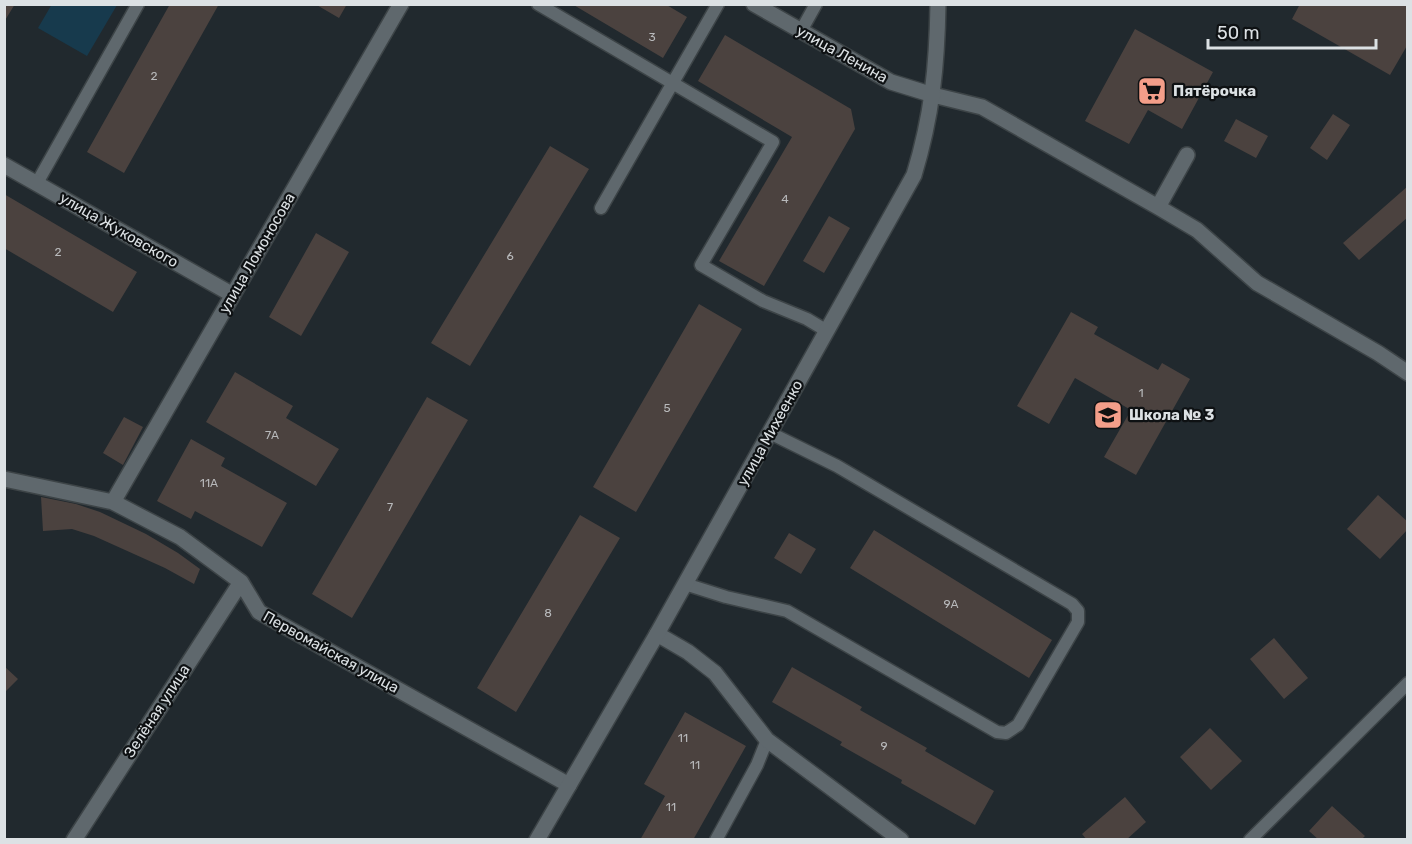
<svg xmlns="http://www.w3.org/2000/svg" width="1412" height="844" viewBox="0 0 1412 844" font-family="Rubik,sans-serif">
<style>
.green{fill:#173a4d}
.building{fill:#4b423f}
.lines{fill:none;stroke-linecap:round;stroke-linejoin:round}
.service-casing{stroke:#3d4447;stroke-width:15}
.minor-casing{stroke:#3d4447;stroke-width:18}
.tertiary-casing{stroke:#3d4447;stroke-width:18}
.service{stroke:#5f686d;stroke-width:12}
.minor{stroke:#5f686d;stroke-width:15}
.tertiary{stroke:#5f686d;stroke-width:15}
.labels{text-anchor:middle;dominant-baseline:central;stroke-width:4.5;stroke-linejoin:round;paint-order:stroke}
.number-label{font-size:12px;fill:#b8b9bb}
.street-label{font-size:15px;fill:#dce1e4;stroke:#0e1113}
.poi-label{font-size:15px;font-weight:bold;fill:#dce1e4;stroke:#0e1113;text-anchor:start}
</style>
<rect width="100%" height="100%" fill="#21292e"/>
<!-- green -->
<path class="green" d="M52 4H117V5L87 56 38 28Z"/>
<!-- building -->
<path class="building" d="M4 4H15L4 22Z
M170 4H219L124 173 87 152Z
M315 4H347L339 18Z
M572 4H665L687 17 663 58Z
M1300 4H1408V44L1390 75 1292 19Z
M1135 29 1213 72 1182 129 1148 110 1129 144 1085 121Z
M725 35 851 109 855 129 764 286 719 261 792 137 698 81Z
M1333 114 1350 125 1327 160 1310 148Z
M1236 119 1268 136 1256 158 1224 141Z
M550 146 589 169 470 366 431 343Z
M1408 186V217L1359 260 1343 243Z
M4 194 137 272 113 312 4 248Z
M829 216 850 228 824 273 803 261Z
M316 233 349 252 301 336 269 317Z
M699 304 742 329 636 512 593 487Z
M1071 312 1098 327 1094 334 1158 370 1162 363 1190 379 1136 475 1104 457 1131 410 1075 378 1049 424 1017 406Z
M235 372 293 406 286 418 339 449 316 486 206 422Z
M427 397 468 420 352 618 312 594Z
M124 417 143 427 123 465 103 453Z
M191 439 225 458 221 466 287 503 262 547 195 511 191 519 157 501Z
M1378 495 1408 522V529L1380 559 1347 529Z
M41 497 76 504 100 512 146 534 178 553 200 569 194 584 165 568 94 536 72 529 43 531Z
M580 515 620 538 516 712 477 688Z
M874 530 1052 640 1029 678 850 568Z
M789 533 816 549 801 574 774 558Z
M1274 638 1308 678 1284 699 1250 659Z
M4 666 18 679 4 693Z
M792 667 862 707 860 710 927 748 925 751 994 791 975 825 901 783 902 780 840 745 842 742 772 702Z
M685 712 746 746 693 840H640L665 796 644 784Z
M1210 728 1242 761 1211 790 1180 757Z
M1125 797 1146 822 1126 840H1087L1082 834Z
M1332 806 1365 836 1361 840H1319L1309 831Z"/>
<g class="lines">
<!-- service casing -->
<g class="service-casing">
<path id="service" d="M538 4 773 142 701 265 763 301 807 319 827 331
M801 31 816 4
M37 183 138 4
M601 208 718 4
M685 584 726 597 787 611 997 732 1006 733 1018 725 1078 622V611L1072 604 837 466 770 433
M716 840 757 765 767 740
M1250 840 1408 683"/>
</g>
<!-- minor casing -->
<g class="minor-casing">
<path id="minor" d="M933 95 982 107 1158 207 1197 230 1257 283 1378 353 1408 373
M4 165 233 295
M1158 207 1187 155
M4 479 113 502 180 537 241 582 259 612 569 785
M113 502 401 4
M657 634 688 652 715 673 767 740 901 840
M74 840 241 582"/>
</g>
<!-- tertiary casing -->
<g class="tertiary-casing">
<path id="tertiary" d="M754 4 891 82 933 95
M537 840 657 634 914 175C932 116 937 66 938 4"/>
</g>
<!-- service -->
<use href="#service" class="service"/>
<!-- minor -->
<use href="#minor" class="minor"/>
<!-- tertiary -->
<use href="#tertiary" class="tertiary"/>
</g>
<!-- icons -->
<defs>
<g id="supermarket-square" transform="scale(1.5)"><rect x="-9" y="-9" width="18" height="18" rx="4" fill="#f49e89" stroke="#0e1113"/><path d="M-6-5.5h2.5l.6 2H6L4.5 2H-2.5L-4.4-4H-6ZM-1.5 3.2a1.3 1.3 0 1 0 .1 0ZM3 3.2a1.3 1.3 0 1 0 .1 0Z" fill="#111"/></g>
<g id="school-square" transform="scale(1.5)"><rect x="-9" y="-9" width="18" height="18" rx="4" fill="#f49e89" stroke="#0e1113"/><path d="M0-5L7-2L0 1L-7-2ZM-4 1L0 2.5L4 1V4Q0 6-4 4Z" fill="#111"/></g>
</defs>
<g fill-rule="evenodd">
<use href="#supermarket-square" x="1152" y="91"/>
<use href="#school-square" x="1108" y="415"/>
</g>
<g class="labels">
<!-- number labels -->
<g class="number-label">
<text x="652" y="37">3</text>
<text x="154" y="76">2</text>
<text x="785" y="199">4</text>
<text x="58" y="252">2</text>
<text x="510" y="256">6</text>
<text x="1141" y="393">1</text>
<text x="667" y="408">5</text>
<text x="272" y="435">7А</text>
<text x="209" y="483">11А</text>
<text x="390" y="507">7</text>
<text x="951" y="604">9А</text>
<text x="548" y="613">8</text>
<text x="683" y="738">11</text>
<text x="884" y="746">9</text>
<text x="695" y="765">11</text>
<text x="671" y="807">11</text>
</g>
<!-- street labels -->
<g class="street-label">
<text transform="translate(842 54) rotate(29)">улица Ленина</text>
<text transform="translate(119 230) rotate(30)">улица Жуковского</text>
<text transform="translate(257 253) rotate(-60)">улица Ломоносова</text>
<text transform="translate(770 433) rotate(-61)">улица Михеенко</text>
<text transform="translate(331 652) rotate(29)">Первомайская улица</text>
<text transform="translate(157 711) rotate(-57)">Зелёная улица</text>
</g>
<!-- poi labels -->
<g class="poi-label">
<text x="1173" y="91">Пятёрочка</text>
<text x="1129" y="415">Школа № 3</text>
</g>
</g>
<!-- border -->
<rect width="1412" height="844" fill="none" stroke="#dce1e4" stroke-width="12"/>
<!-- scale -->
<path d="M1208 39v9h168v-9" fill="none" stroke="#dce1e4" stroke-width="3"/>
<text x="1217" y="39" font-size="18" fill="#dce1e4" stroke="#0e1113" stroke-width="4.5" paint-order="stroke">50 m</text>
</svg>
